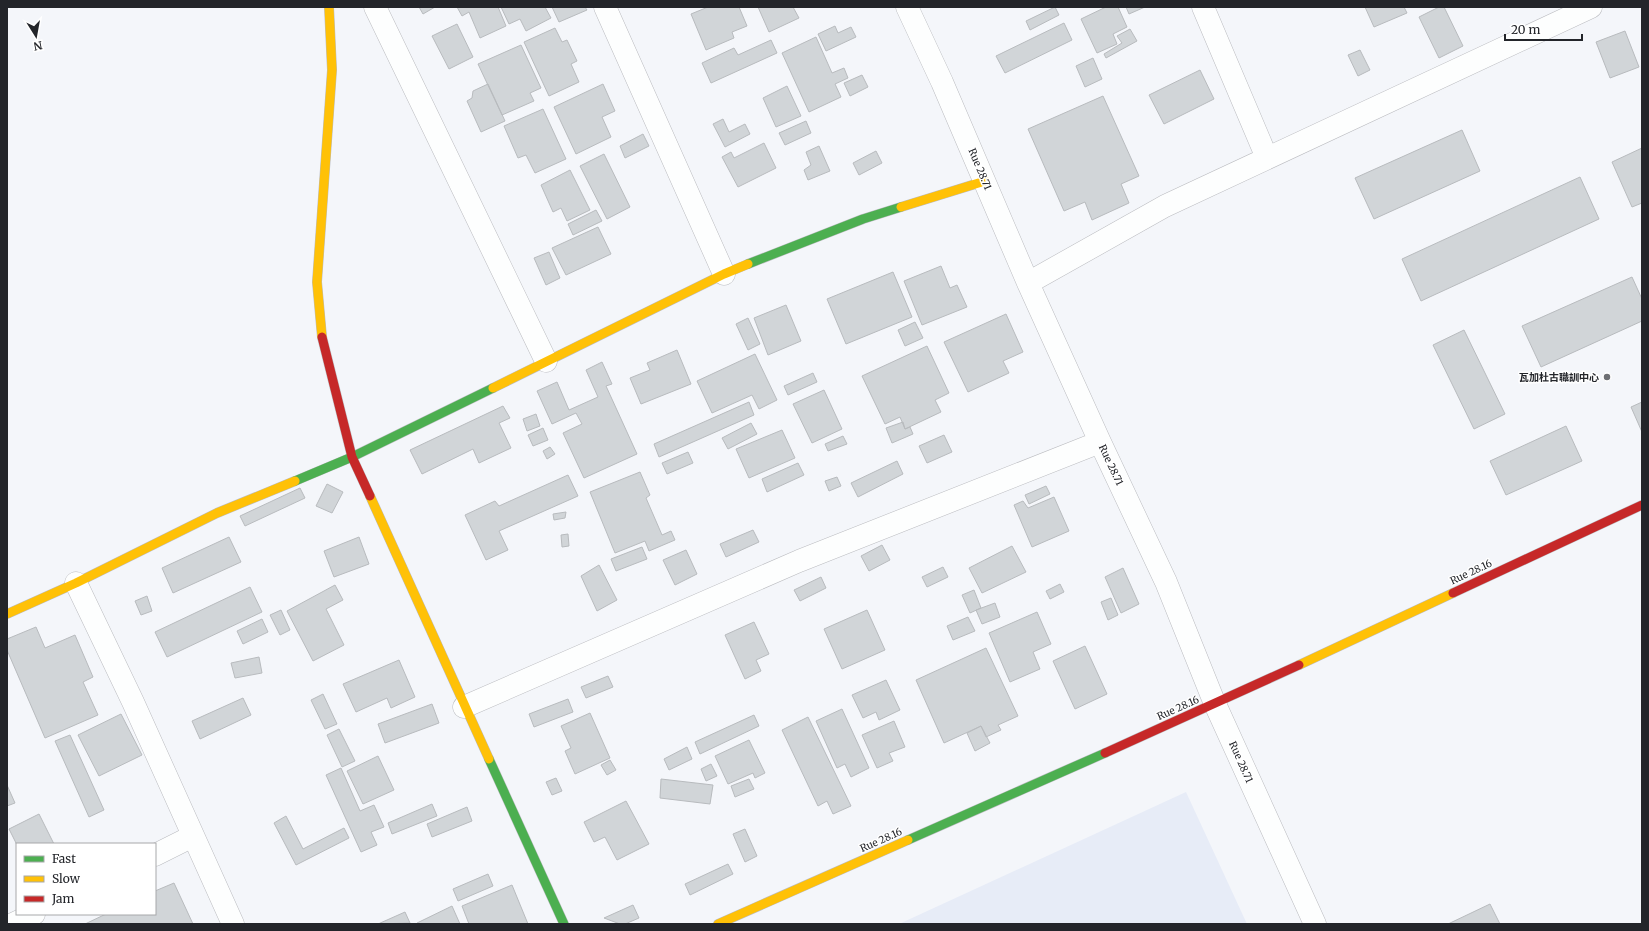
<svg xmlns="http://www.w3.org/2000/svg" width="1649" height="931" viewBox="0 0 1649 931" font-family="Merriweather,'Noto Sans SC',serif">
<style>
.built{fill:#e7ecf7}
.building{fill:#d1d5d8;stroke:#b8bbbe}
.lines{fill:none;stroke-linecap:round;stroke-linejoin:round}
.street-casing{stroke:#bbbcc0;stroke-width:23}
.fast-casing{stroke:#bbbcc0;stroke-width:10}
.slow-casing{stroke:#bbbcc0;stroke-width:10}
.jam-casing{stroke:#bbbcc0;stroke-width:10}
.street{stroke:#fdfefe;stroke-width:22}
.fast{stroke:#4caf50;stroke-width:9}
.slow{stroke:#ffc107;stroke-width:9}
.jam{stroke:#c62828;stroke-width:9}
.poi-dot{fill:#6c6e73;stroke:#fff;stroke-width:1.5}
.labels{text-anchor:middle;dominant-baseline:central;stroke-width:3;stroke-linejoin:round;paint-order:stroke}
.street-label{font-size:10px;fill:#23252a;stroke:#fff}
.poi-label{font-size:10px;font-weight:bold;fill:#23252a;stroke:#fff;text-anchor:end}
</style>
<rect width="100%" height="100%" fill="#f4f6fa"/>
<!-- built -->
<path class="built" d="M1186 792 1247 924H899Z"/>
<!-- building -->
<path class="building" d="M419 7H435L423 14Z
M457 7H498L506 26 480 38 469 12 462 16Z
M501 7H545L551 18 526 31 520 19 509 24Z
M552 7H585L587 10 559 22Z
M708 7H739L747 26 732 32 734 38 706 50 691 14Z
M758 7H793L799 18 769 32Z
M1055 7 1059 15 1030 30 1026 21Z
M1106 7H1118L1127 27 1113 34 1117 44 1097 53 1081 19Z
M1126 7H1145L1129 14Z
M1365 7H1404L1407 13 1374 27Z
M1439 7H1444L1463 46 1439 58 1419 17Z
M1064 23 1072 40 1005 73 996 56Z
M457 24 473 57 449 69 432 36Z
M835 26 838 33 851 27 856 37 826 51 818 34Z
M555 28 562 42 567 40 577 61 571 64 579 82 549 96 524 42Z
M1130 29 1137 41 1106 58 1104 54 1122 43 1117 36Z
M1625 31 1639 67 1610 78 1596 42Z
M816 37 832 73 844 68 848 78 835 84 841 97 809 112 782 53Z
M771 40 777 53 711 83 702 63 734 48 738 55Z
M521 45 541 88 530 93 534 101 502 115 478 64Z
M1360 50 1370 70 1358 76 1348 55Z
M1093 58 1102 79 1085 87 1076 66Z
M1200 70 1214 99 1164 124 1149 95Z
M862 75 868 87 850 96 844 83Z
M488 84 505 121 481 132 467 101 472 98 473 91Z
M603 84 615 111 602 117 611 137 576 154 554 107Z
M787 86 801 116 776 127 763 98Z
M1103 96 1139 176 1121 184 1129 203 1092 220 1085 202 1064 211 1028 129Z
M543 109 566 159 535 173 526 155 518 158 504 126Z
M723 119 729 132 745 124 750 134 725 147 713 124Z
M806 121 811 133 785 145 779 133Z
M1462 130 1480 171 1374 219 1355 178Z
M643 134 649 146 625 158 620 146Z
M764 143 776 168 738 187 722 157 731 152 734 158Z
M819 146 830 171 808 180 804 170 811 165 806 152Z
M1642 148V203L1632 207 1612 162Z
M876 151 882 163 859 175 853 163Z
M604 154 630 207 607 219 580 166Z
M570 170 590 210 567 221 561 208 553 212 541 185Z
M1580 177 1599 219 1421 301 1402 259Z
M596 210 602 221 573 235 568 224Z
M598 227 611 254 566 275 552 248Z
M549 252 560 278 546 285 534 258Z
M941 266 950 288 957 285 967 307 922 325 904 281Z
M893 272 912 317 846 344 827 299Z
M1632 277 1642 299V321L1541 367 1522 326Z
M786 305 801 341 768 355 754 318Z
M1006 314 1023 352 1003 361 1009 373 968 392 944 342Z
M748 318 760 344 748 350 736 324Z
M915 322 923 338 905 346 898 330Z
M1464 330 1505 414 1474 429 1433 345Z
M927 346 949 393 935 400 941 412 905 429 900 417 885 424 862 376Z
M677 350 691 384 641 404 630 378 650 370 647 363Z
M755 354 777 400 759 409 752 395 712 413 697 381Z
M602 362 612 384 606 386 637 454 584 478 563 433 582 424 576 413 552 424 537 391 557 382 569 410 598 397 586 370Z
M813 373 817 382 788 395 784 386Z
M824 390 842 429 812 443 793 404Z
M749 402 754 415 659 457 654 444Z
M1642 402V432L1631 407Z
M503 406 510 418 499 423 511 448 479 463 473 449 422 474 410 450Z
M536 414 540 426 527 431 523 419Z
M903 422 905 429 910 427 913 434 892 443 886 428Z
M751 423 757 434 728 449 722 438Z
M1566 426 1582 461 1506 495 1490 461Z
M543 428 548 440 533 446 528 435Z
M782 430 795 458 749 478 736 449Z
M944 435 952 452 927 463 919 446Z
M843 436 847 444 828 451 825 444Z
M550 447 555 454 547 459 543 451Z
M688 452 693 463 667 474 662 463Z
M897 461 903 474 858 497 851 483Z
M798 463 804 475 767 492 762 479Z
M640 472 650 495 646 498 662 535 671 531 675 540 649 551 645 541 615 553 590 492Z
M568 475 578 496 499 531 508 550 486 560 465 515 495 501 499 506Z
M837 477 841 486 829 491 825 481Z
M327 484 343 492 332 513 316 506Z
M1046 486 1050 494 1029 504 1025 495Z
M300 488 305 498 245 526 240 516Z
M1054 497 1069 531 1032 547 1014 505 1023 501 1028 508Z
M566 512 565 518 554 520 553 514Z
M753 530 759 542 726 557 720 544Z
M568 534 569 546 562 547 561 535Z
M229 537 241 562 173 593 162 568Z
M359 537 369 564 334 577 324 551Z
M882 545 890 560 869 571 861 556Z
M1012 546 1026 572 982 593 969 568Z
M642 547 647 559 616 571 611 559Z
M686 550 697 574 675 585 663 560Z
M599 565 617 600 597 611 581 576Z
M943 567 948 577 927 587 922 577Z
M1123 568 1139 604 1121 613 1105 577Z
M821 577 826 588 800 601 794 590Z
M1060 584 1064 592 1050 599 1046 591Z
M335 585 343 600 326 609 344 645 313 661 287 611Z
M250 587 262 612 167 657 155 632Z
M974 590 981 608 970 613 962 595Z
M147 596 152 611 141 615 135 601Z
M1111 598 1118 615 1108 620 1101 602Z
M995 603 1000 617 982 624 976 610Z
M281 610 290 630 280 635 270 615Z
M867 610 885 650 842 669 824 629Z
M1037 612 1051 644 1033 652 1040 669 1010 682 989 633Z
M968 617 975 631 953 640 947 626Z
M262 619 268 632 243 644 237 631Z
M754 622 769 654 756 660 761 671 745 679 725 635Z
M36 627 45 648 75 635 93 677 83 682 98 715 45 738 7 650V639Z
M1085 646 1107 694 1075 709 1053 661Z
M986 648 1018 716 998 725 1001 730 986 737 981 726 944 743 916 680Z
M259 657 262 673 235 678 231 663Z
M399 660 415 697 391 708 387 698 356 712 343 684Z
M608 676 613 687 586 698 581 687Z
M886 680 900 710 879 720 876 712 863 718 852 695Z
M323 694 337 724 325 729 311 700Z
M243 698 251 715 200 739 192 721Z
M568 699 573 712 534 727 529 714Z
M432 704 439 723 385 743 378 724Z
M842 709 869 768 851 777 845 764 837 768 816 721Z
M590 713 610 758 575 774 565 751 571 748 561 726Z
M121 714 142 755 99 776 78 735Z
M754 715 759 726 700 754 695 742Z
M808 717 851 806 833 814 827 801 818 806 782 730Z
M894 721 905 747 889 753 893 761 877 768 862 735Z
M981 726 990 743 975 751 967 733Z
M339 729 355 761 342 767 327 735Z
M70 735 104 810 89 817 55 741Z
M749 740 765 773 755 778 753 773 728 784 715 756Z
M687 747 692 759 669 770 664 759Z
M378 756 394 790 363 804 347 771Z
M610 760 616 770 607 775 601 765Z
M711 764 717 776 706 781 701 769Z
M341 768 360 811 374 805 384 827 371 832 377 845 361 852 326 775Z
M556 778 562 791 552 795 546 782Z
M661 779 713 785 710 804 660 798Z
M749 779 754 789 735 797 731 786Z
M7 785 15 803 7 806Z
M626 801 649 844 617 860 605 837 594 842 584 822Z
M432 804 437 816 392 834 388 823Z
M467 807 472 821 432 837 427 824Z
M39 814 54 844 17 845 9 829Z
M286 816 303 849 344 828 349 838 296 865 274 823Z
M745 829 757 856 745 862 733 834Z
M728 864 733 874 690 895 685 884Z
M488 874 493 886 458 901 453 889Z
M174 883 193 924H85L106 914H155V891Z
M512 885 528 924H469L462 906Z
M1490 904 1500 924H1448Z
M633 905 639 918 625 924H620L604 918Z
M452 906 460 924H418L417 923Z
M405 912 410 923 378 924Z"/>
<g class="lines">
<!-- street casing -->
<g class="street-casing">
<path id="street" d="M375 7 546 361
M605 7 724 274
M907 7 942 82 1028 283 1100 442 1166 582 1215 704 1315 924
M1203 7 1267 158
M1028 283 1165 206 1591 7
M76 583 133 702 233 924
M464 707 799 561 1100 442
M155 855 193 836
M13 924 34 914"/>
</g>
<!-- fast casing -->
<g class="fast-casing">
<path id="fast" d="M748 264 863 219 901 207
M295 481 352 457 493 388
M489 759 564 924
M908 840 1105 753"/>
</g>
<!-- slow casing -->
<g class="slow-casing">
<path id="slow" d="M901 207 985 181
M322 337 317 282 332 70 329 7
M493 388 724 274 748 264
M370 496 489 759
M7 614 76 583 217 513 295 481
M1299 665 1453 593
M718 924 908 840"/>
</g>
<!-- jam casing -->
<g class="jam-casing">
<path id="jam" d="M322 337 352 457 370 496
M1453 593 1642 505
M1105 753 1299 665"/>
</g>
<!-- street -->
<use href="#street" class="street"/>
<!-- fast -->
<use href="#fast" class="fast"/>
<!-- slow -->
<use href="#slow" class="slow"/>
<!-- jam -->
<use href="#jam" class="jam"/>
</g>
<!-- markers -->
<circle class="poi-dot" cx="1607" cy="377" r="4"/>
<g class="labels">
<!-- street labels -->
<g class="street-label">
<text transform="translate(980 169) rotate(67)">Rue 28.71</text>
<text transform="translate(1111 465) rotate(65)">Rue 28.71</text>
<text transform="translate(1471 572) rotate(-25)">Rue 28.16</text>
<text transform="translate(1178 708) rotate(-24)">Rue 28.16</text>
<text transform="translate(1241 762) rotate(66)">Rue 28.71</text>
<text transform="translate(881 840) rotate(-24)">Rue 28.16</text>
</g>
<!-- poi labels -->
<g class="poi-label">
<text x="1599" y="377">瓦加杜古職訓中心</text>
</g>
</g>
<!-- border -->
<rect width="1649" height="931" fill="none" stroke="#23252a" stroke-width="16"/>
<!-- legend -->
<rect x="16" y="843" width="140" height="72" fill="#ffffff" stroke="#a7a8aa"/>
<rect x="24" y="856" width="20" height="6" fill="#4caf50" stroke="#a7a8aa"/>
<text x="52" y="863" font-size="12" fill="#23252a">Fast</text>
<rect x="24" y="876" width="20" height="6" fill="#ffc107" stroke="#a7a8aa"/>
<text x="52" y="883" font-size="12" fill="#23252a">Slow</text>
<rect x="24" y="896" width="20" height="6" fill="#c62828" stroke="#a7a8aa"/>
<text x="52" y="903" font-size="12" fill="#23252a">Jam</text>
<!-- north arrow -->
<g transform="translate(36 36) rotate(169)" stroke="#ffffff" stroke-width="3" paint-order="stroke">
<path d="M0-3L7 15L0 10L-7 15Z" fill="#23252a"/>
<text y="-6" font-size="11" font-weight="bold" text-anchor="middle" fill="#23252a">N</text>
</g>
<!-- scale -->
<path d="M1505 34v6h77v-6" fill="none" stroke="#23252a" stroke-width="2"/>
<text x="1511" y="34" font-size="12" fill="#23252a" stroke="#ffffff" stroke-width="3" paint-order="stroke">20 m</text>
</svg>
